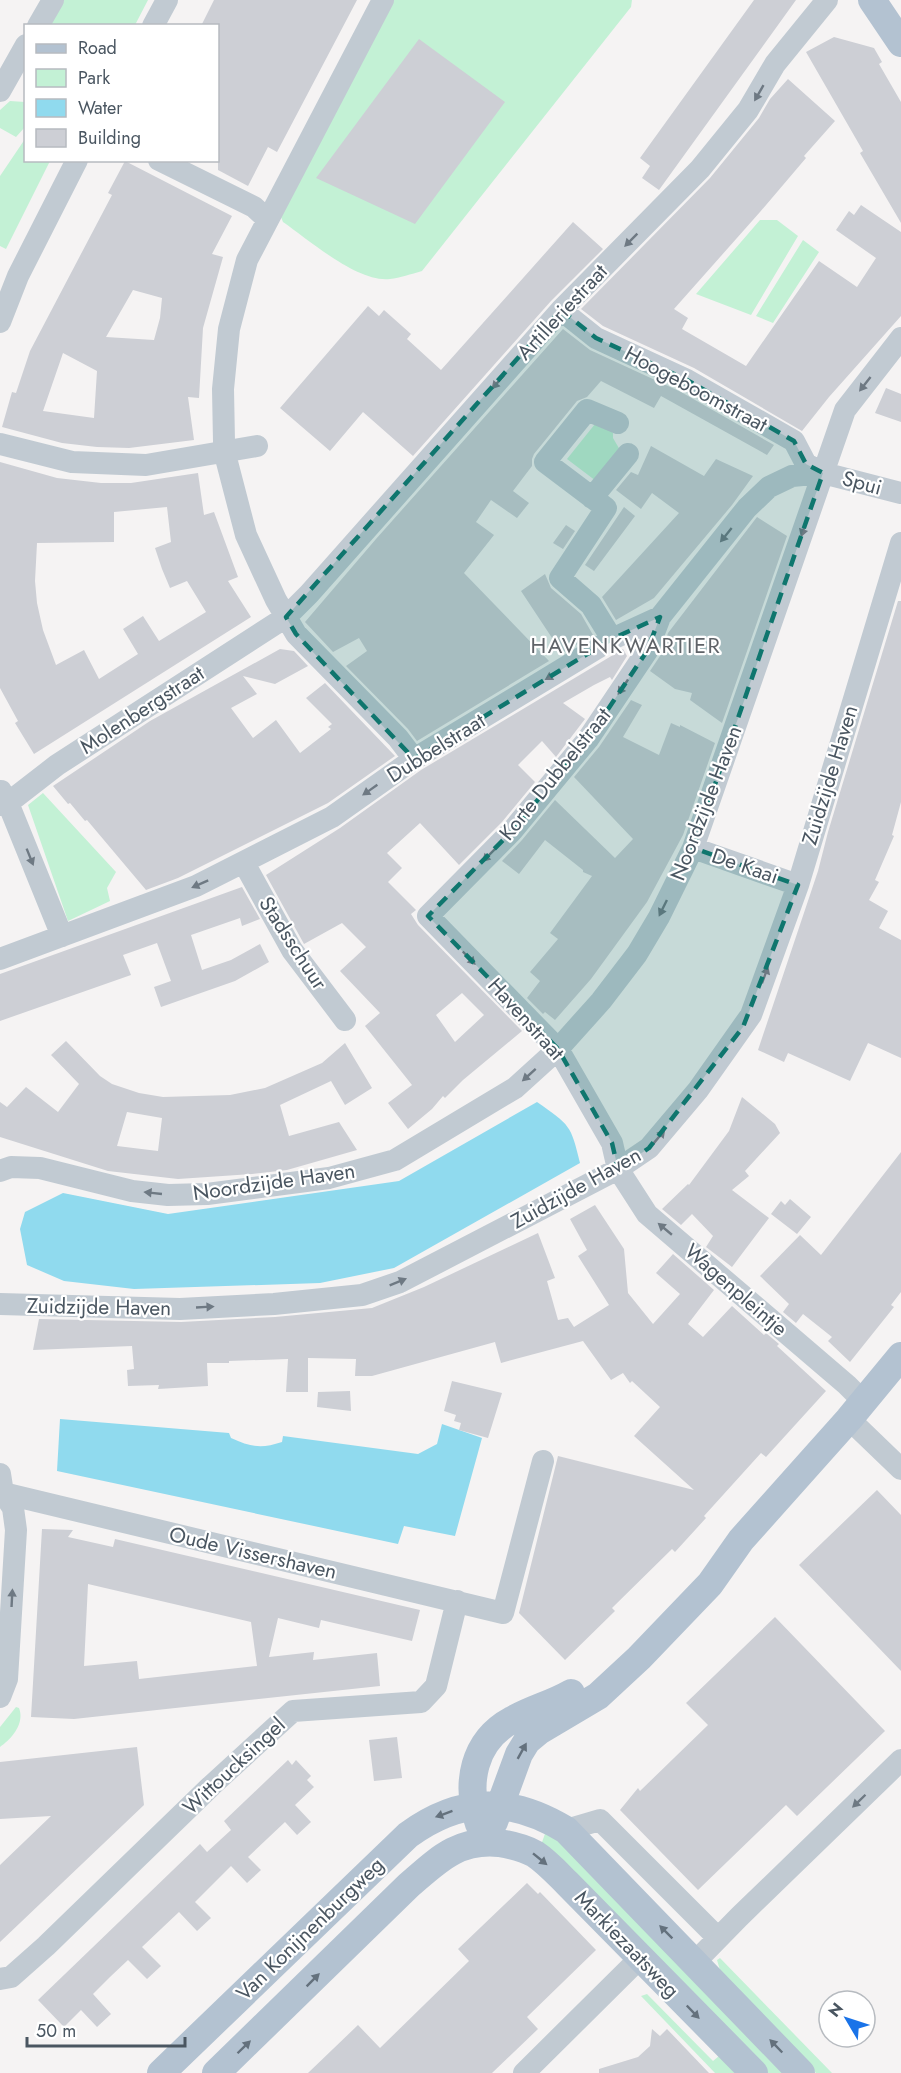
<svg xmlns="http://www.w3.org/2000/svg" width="901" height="2073" viewBox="0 0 901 2073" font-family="Jost,sans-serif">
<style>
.green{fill:#c3f1d5}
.water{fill:#90daee}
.building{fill:#cdcfd5;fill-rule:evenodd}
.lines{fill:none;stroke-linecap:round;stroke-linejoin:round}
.minor{stroke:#c1cad2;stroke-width:22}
.major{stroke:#b3c2d1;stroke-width:28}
.oneway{fill:#6e7983}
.oneway2{fill:#64717d}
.marked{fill:#0f766e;fill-opacity:0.2;stroke:#0f766e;stroke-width:4.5;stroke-dasharray:12 8;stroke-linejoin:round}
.labels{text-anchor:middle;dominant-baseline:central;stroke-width:4.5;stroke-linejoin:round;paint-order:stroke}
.street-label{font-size:21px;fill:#4a5661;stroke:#fff}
.neighbourhood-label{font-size:22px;letter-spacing:1.5px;fill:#5f6368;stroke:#fff}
</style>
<rect width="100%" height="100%" fill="#f5f3f3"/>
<!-- green -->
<path class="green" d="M63 0H148L135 25 49 26Z
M391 0H632L631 7 422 271C411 274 400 278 390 279 358 283 309 240 283 222L279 212Z
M10 101 25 102V127L16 137 0 128V110Z
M25 139 26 160 50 161 6 249 0 246V176Z
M760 220H777L798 236 751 315 696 294Z
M803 240 819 252 773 323 756 316Z
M599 419 613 433V438L620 450 596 481 567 459Z
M43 793 116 872 107 888 110 901 68 921 28 805Z
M16 1707 19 1708C25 1723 12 1739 0 1747V1727Z
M546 1831 557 1839 784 2073H766L541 1845Z
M720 1958 832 2073H816L722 1977 717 1960Z
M647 1994 713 2061 719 2056 735 2073H715L641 1996Z"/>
<!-- water -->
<path class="water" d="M537 1102C570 1125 571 1125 580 1163L394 1268 320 1283 134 1289 64 1281 27 1265 20 1229 25 1212 63 1193 168 1214 399 1181Z
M60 1419 229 1433 231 1438C251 1447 261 1449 282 1442L283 1436 418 1454 437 1444 442 1424 482 1438 455 1536 404 1526 398 1544 57 1471Z"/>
<!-- building -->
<path class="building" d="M214 0H357L277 152 268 147 248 186 218 170V26H201Z
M754 0H796L659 190 642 178 650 166 640 158Z
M834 37 874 48 882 62 879 64 901 102V223L860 153 863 151 806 52Z
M419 39 505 102 415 224 316 178Z
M788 79 835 121 804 156 806 158 760 212 674 309 688 318 682 329 746 366 819 261 857 287 876 258 836 230 849 211 854 215 861 205 901 232V316L829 397 802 431 694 368 603 326 581 309 710 178 759 118 770 99Z
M125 161 232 216 212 254 223 257 203 328 199 398 188 397 194 440 129 448 97 447 62 443 2 427 12 392 16 393 30 351 112 195 108 193ZM133 290 162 298 160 318 154 340 106 337ZM63 353 97 371 94 418 43 411Z
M573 222 603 249 551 301 413 456 363 412 330 451 280 408 368 306 379 316 384 310 411 334 407 339 441 370Z
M563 329 590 350 681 392 774 445 767 455 661 396 654 408 601 381 587 397 577 401 534 454 532 459V466L513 491 529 503 517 518 491 500 476 522 494 535 464 573 549 661 417 741 408 729 346 666 367 651 359 638 333 652 305 622 376 539Z
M886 388 901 394V422L875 413Z
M651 446 704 476 716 459 753 476 732 505 654 598 616 620 602 597 679 513 652 493 641 509 616 490 631 472 638 475Z
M0 462 57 478 101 483H131L198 473 204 515 214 512 238 577 228 581 251 617 34 754 15 723 18 721 0 688ZM167 507 171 542 155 548 162 569 170 588 187 581 206 612 159 641 143 616 123 629 138 654 99 679 84 650 56 665 43 630 37 603 35 581 37 543 114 542V512Z
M624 507 635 516 594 571 585 565Z
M757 517 787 536 722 723 690 700 692 693 675 689 650 671 660 656 668 633Z
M566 525 575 531 563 549 553 543Z
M545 574 551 588 581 614 593 635 562 653 521 591Z
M898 601H901V802L892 835 894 836 875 880 879 882 869 900 888 911 879 928 901 940V1058L868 1043 850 1081 788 1053 784 1062 758 1050 818 871 828 832Z
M280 649 294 651 308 666 275 684 243 676 257 694 231 708 253 738 276 720 300 753 331 729 328 727 332 724 306 698 325 683 395 756 328 803 178 878 146 890 87 820 85 821 70 803 68 804 53 786 150 721Z
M623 649 627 656 612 680 610 677 594 685 563 703 585 719 556 757 542 741 518 765 535 782 502 822 459 865 420 823 387 853 402 868 388 882 416 910 411 914 418 925 522 1031 463 1080 445 1098 443 1096 432 1109 408 1129 388 1103 412 1085 365 1026 380 1013 340 971 366 947 342 923 304 944 266 875 340 828 421 770ZM462 993 484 1015 455 1042 436 1015Z
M631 700 642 705 623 737 659 755 671 723 680 727V725L715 743 683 835 647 902 591 979 555 1020 545 1012 543 1014 527 998 540 981 530 972 558 939 550 933 592 876 583 872V870L545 840 519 874 502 861 522 840 555 800 615 858 633 839 574 777 599 747Z
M242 887 260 919 242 926 240 918 191 935 202 970 231 960 260 944 269 962 235 981 161 1007 154 987 171 981 157 943 123 955 131 975 0 1021V974Z
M66 1041 100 1076 112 1084 139 1093 163 1097 230 1095 265 1088 322 1063 345 1043 372 1088 345 1105 331 1081 280 1105 289 1136 339 1122 357 1150 287 1170 252 1174 178 1179 108 1171 0 1137V1102L7 1107 26 1087 58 1112 79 1084 51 1055ZM127 1112 162 1118 158 1151 117 1146Z
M742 1097 775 1124 780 1133 745 1171 749 1176 732 1190 769 1218 732 1267 706 1247 713 1236 692 1214 681 1225 662 1209 688 1184 689 1185 729 1131Z
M901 1152V1292L891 1305 894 1307 850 1362 828 1341 832 1337 803 1314 796 1323 783 1312 789 1304 760 1276 800 1235 821 1255Z
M790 1199 811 1217 797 1234 771 1214 781 1201 785 1205Z
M595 1205 624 1249 628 1293 653 1324 680 1294 656 1273 673 1254 714 1290 688 1324 703 1337 732 1306 764 1335 766 1333 779 1344 777 1346 826 1391 766 1457 761 1453 704 1516 706 1518 675 1552 672 1549 612 1608 615 1611 565 1660 519 1613 558 1456 694 1490 634 1436 660 1407 632 1381 630 1383 623 1373 611 1380 583 1341 501 1363 495 1342 372 1376H355L356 1359 308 1358V1392H286L288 1359 229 1361V1363H207L208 1386 158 1389 159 1385 128 1386 127 1370 134 1369 132 1346 33 1350 39 1319 181 1322 275 1317 372 1308 424 1287 538 1233 555 1278 547 1281 558 1320 568 1318 574 1327 609 1305 578 1256 587 1250 570 1219Z
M452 1381 502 1393 488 1438 459 1430 461 1423 454 1421 456 1415 444 1411Z
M350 1391 351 1411 317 1407 318 1392Z
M877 1490 901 1515V1671L799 1565Z
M42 1529 73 1530 68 1537 113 1547 115 1539 420 1610 412 1641 321 1620 319 1628 278 1618 269 1657 314 1652 313 1660 377 1653 380 1686 74 1719 31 1717ZM88 1584 251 1622 257 1666 139 1679 137 1661 84 1666Z
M775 1617 885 1731 797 1816 786 1805 698 1890 620 1810 638 1788 640 1791 708 1725 686 1703Z
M397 1737 402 1778 374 1781 369 1740Z
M137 1747 144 1805 0 1942V1865L51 1816 0 1819V1762Z
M288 1760 292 1765 296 1760 311 1776 307 1780 314 1787 295 1805 311 1822 297 1835 285 1822 248 1857 261 1870 247 1883 231 1866 195 1902 211 1918 197 1931 179 1912 161 1929 142 1947 161 1966 147 1979 128 1960 110 1977 93 1994 111 2014 97 2027 81 2010 64 2027 38 2000 200 1844 207 1852 231 1830 224 1821Z
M527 1883 538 1894 540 1892 596 1950 527 2017 538 2029 492 2073H308L358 2025 380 2048 469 1961 458 1949Z
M652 2029 660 2036 667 2029 709 2073H599V2069L638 2057 650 2046Z"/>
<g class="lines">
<!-- minor -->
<path class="minor" d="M383 0 247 260 229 329 223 389 224 442 227 462 246 535 276 600 296 634 398 738 414 759
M38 26 53 0
M153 26 167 0
M0 91 26 45
M159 160 254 207 267 219
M561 310 596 338 687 380 794 441 806 464 823 473 901 493
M0 322 18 276 77 160
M0 444 72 462 146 465 257 446
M592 498 628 454
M660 617 647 651 588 739 512 831 428 916 558 1049 612 1143 618 1169 647 1214 847 1385 864 1402
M612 639 591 605 560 578 606 508 545 462 587 410 618 423
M1 791 8 803 62 936
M0 805 8 803 57 765 286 617 309 594 561 310 700 169 748 110 775 64 827 0
M693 848 798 885
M244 863 292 950 345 1020
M0 959 196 886 332 817 414 759 612 639 660 617 747 508 769 487 792 476 823 473
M0 1171 11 1167 40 1168 132 1191 168 1195 207 1194 329 1178 395 1160 515 1088 558 1049 601 1001 637 954 659 917 693 848 845 410 901 338
M0 1304 180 1309 274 1304 362 1295 400 1282 618 1169 649 1148 698 1090 751 1015 798 885 901 543
M849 1419 901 1469
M0 1474 3 1493 13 1508 16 1530 7 1679 0 1697
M3 1493 503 1613 543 1461
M566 1830 600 1820 718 1938
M695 1962 739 1917 901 1760
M0 1979 11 1977 46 1946 211 1786 293 1711 421 1702 436 1686 457 1601
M524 2073 640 1958"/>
<!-- major -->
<path class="major" d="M872 0 901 43
M494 1822 519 1754 527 1741 539 1731 598 1696 639 1658 710 1584 741 1540 849 1419 901 1356
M479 1824C465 1784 473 1741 512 1720 531 1709 552 1704 571 1693
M161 2073 408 1835C460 1797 510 1796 566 1830L801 2073
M216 2073 409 1885C438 1860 458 1839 499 1843 512 1845 524 1848 535 1854 547 1862 557 1873 567 1883L754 2073"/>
</g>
<!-- one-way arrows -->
<defs><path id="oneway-solid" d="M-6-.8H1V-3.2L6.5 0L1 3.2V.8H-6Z" transform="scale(1.5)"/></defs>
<g class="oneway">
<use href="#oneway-solid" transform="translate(759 93) rotate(120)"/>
<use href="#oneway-solid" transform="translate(631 240) rotate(135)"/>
<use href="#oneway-solid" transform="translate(498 382) rotate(132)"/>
<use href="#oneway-solid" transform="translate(865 384) rotate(128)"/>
<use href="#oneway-solid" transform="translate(804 528) rotate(109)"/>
<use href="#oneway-solid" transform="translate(726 535) rotate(129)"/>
<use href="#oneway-solid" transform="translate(553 675) rotate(149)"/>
<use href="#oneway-solid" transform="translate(623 687) rotate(124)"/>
<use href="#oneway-solid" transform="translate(370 790) rotate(145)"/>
<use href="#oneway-solid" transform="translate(489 855) rotate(135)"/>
<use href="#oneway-solid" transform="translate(30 857) rotate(68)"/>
<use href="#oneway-solid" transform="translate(200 884) rotate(156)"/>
<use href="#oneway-solid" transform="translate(663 908) rotate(116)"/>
<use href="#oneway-solid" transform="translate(469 958) rotate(46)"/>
<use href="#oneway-solid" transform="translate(765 975) rotate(-70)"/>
<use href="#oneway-solid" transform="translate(529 1075) rotate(138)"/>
<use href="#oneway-solid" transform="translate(659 1137) rotate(-50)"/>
<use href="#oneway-solid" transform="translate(153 1193) rotate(-174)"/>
<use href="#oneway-solid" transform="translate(665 1229) rotate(-140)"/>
<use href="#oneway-solid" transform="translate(398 1282) rotate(-22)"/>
<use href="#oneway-solid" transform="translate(205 1307) rotate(-3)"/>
<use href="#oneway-solid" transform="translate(12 1598) rotate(-87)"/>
<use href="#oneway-solid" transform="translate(859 1801) rotate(136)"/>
</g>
<g class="oneway2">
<use href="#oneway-solid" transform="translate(522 1751) rotate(-61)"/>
<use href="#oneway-solid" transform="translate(444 1814) rotate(160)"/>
<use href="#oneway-solid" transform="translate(540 1859) rotate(39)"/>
<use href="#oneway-solid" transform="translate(666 1932) rotate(-135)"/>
<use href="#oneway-solid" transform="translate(313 1980) rotate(-45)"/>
<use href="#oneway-solid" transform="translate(693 2012) rotate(46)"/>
<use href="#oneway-solid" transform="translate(776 2046) rotate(-134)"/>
<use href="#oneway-solid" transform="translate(244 2047) rotate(-44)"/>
</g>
<!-- marked area -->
<path class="marked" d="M561 310 596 338 687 380 794 441 806 464 823 473 693 848 798 885 743 1027 649 1148 618 1169 612 1143 558 1049 428 916 512 831 588 739 647 651 660 617 612 639 414 759 296 634 286 617Z"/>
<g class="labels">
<!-- street labels -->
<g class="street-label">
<text transform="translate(562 312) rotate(-47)">Artilleriestraat</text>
<text transform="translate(696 389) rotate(28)">Hoogeboomstraat</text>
<text transform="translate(862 483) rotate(15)">Spui</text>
<text transform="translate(142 710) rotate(-33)">Molenbergstraat</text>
<text transform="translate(436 748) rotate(-32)">Dubbelstraat</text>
<text transform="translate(555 774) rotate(-51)">Korte Dubbelstraat</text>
<text transform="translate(830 775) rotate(-73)">Zuidzijde Haven</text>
<text transform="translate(706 803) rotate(-69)">Noordzijde Haven</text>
<text transform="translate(745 866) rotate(19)">De Kaai</text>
<text transform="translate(293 943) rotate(57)">Stadsschuur</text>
<text transform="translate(526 1019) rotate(48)">Havenstraat</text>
<text transform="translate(274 1182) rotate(-8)">Noordzijde Haven</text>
<text transform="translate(576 1188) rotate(-29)">Zuidzijde Haven</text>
<text transform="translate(736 1290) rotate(41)">Wagenpleintje</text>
<text transform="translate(99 1307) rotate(1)">Zuidzijde Haven</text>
<text transform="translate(253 1553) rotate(13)">Oude Vissershaven</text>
<text transform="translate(234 1766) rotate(-43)">Wittoucksingel</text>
<text transform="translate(310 1929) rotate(-44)">Van Konijnenburgweg</text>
<text transform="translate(627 1944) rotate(46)">Markiezaatsweg</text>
</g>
<!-- neighbourhood labels -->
<g class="neighbourhood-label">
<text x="626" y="645">HAVENKWARTIER</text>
</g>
</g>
<!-- legend -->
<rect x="24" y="24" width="195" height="138" fill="#ffffff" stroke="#b7bbc0" stroke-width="1.5"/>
<rect x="36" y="44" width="30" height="9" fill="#b3c2d1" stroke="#b7bbc0" stroke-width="1.5"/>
<text x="78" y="54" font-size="18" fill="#4a5661">Road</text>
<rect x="36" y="69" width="30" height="18" fill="#c3f1d5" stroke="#b7bbc0" stroke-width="1.5"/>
<text x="78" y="84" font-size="18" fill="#4a5661">Park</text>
<rect x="36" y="99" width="30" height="18" fill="#90daee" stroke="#b7bbc0" stroke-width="1.5"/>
<text x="78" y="114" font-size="18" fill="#4a5661">Water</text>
<rect x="36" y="129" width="30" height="18" fill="#cdcfd5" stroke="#b7bbc0" stroke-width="1.5"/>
<text x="78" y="144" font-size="18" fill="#4a5661">Building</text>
<!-- north arrow -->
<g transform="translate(847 2019) rotate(309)"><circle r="28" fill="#ffffff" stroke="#b7bbc0" stroke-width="1.5"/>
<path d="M0-4.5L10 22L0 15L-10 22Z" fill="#1a73e8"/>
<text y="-9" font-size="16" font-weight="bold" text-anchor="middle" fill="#4a5661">N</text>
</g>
<!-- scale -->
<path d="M27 2037v9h158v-9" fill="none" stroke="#4a5661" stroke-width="3"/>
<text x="36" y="2037" font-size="18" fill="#4a5661" stroke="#ffffff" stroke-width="4.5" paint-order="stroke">50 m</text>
</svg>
